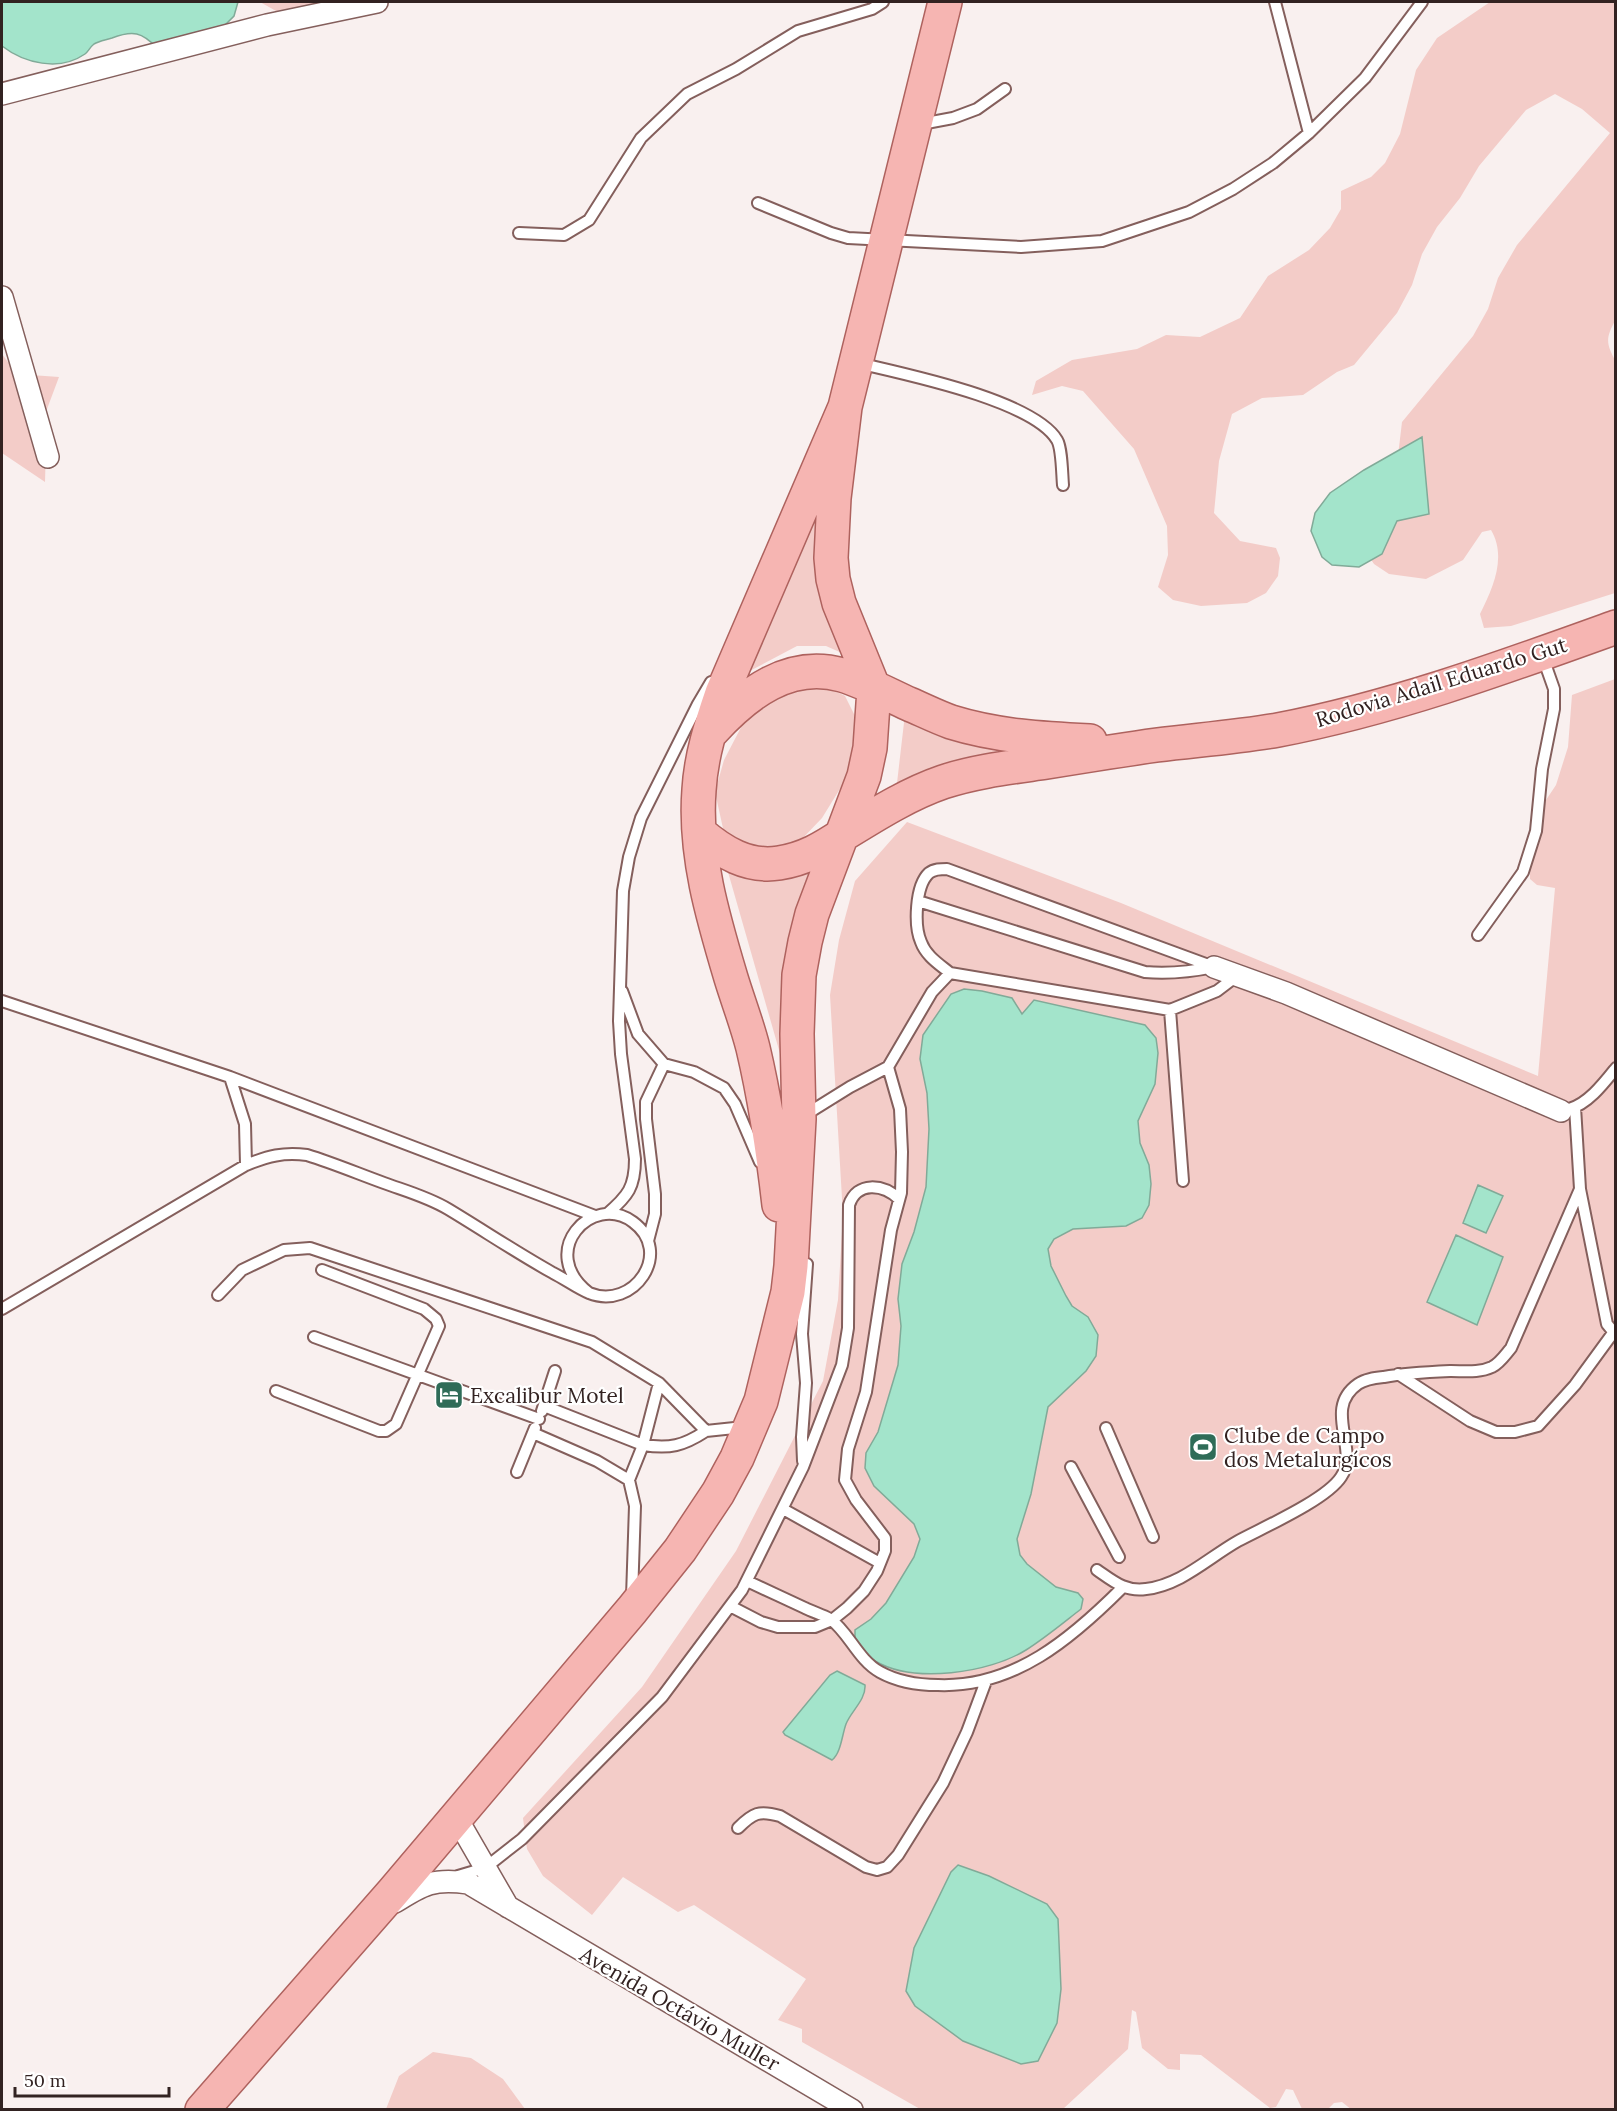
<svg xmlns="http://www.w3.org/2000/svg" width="1617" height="2111" viewBox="0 0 1617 2111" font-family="Lora,serif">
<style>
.green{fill:#f3ccc8}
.water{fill:#a3e4cb;stroke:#81aa98;stroke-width:1.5}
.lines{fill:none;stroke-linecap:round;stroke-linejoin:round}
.lane-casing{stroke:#845f5c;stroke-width:14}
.street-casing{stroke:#845f5c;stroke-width:24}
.primary-casing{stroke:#ae625e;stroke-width:36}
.lane{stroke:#fff;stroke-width:10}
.street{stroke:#fff;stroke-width:21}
.primary{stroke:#f6b5b2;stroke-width:33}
.labels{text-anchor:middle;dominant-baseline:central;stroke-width:4.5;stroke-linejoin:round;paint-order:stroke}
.street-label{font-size:21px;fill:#322221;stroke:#fff}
.poi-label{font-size:21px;fill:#322221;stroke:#fff;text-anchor:start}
</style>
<rect width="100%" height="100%" fill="#f9f0ef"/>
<!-- green -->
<path class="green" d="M260 2H343L285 16Z
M1490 2H1615L1616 319C1605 339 1606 343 1616 362L1615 593 1511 626 1484 628 1480 614C1493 588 1507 557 1491 530L1482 532 1463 560 1426 579 1389 574 1374 564 1366 552 1397 464 1402 422 1473 336 1488 309 1498 278 1517 245 1610 133 1582 109 1555 94 1526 110 1479 166 1460 198 1437 227 1422 254 1412 285 1397 313 1354 365 1337 372 1303 395 1262 398 1232 414 1219 461 1214 513 1240 541 1276 548 1280 558 1278 576 1266 593 1247 603 1201 606 1173 600 1158 587 1168 555 1167 526 1134 449 1083 391 1062 386 1032 395 1036 381 1072 360 1137 349 1166 335 1200 337 1240 318 1268 276 1309 250 1330 228 1341 209V191L1371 177 1385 163 1400 134 1416 70 1437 38Z
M2 354 17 374 59 377 47 409 45 482 2 453Z
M826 493 851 657 826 646H797L746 673Z
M1615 679V2109L1352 2110 1342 2102 1334 2103 1328 2109H1302L1293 2090 1286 2089 1276 2107 1270 2108 1201 2055 1180 2054V2070L1168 2069 1142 2048 1136 2012 1132 2010 1128 2049 1063 2109H920L802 2042V2029L778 2020 806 1979 694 1905 678 1912 623 1877 592 1915 543 1876 527 1849 523 1818 642 1687 736 1551 823 1381 838 1300 843 1215 830 995 839 940 855 881 907 822 1121 903 1538 1076 1555 888 1537 885 1530 879V824L1556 785 1568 747 1572 695Z
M799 684 826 686 845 696 855 716 854 766 822 818 802 839 785 847 762 854 726 842 715 792 724 760 748 714Z
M905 714 1027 748 962 763 897 783Z
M726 865 760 880 813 873 783 1064Z
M433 2052 471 2058 503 2079 525 2109H386L399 2076Z"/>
<!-- water -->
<path class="water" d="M2 2H238L234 16 216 34 157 48C142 32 133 30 112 38 106 40 99 41 94 44 90 47 88 52 85 54 59 72 24 63 2 46Z
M1422 437 1429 514 1397 521 1382 554 1359 567 1332 565 1322 557 1311 531 1315 513 1330 493 1364 470Z
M964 989 982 991 1012 998 1022 1014 1034 1000 1145 1025 1156 1038 1158 1053 1155 1084 1138 1121 1140 1143 1149 1165 1151 1184 1149 1205 1142 1218 1126 1226 1073 1229 1054 1239 1048 1249 1051 1266 1066 1296 1072 1306 1088 1317 1098 1335 1096 1356 1086 1371 1048 1407 1031 1494 1017 1539 1020 1555 1027 1564 1056 1587 1078 1593 1083 1599 1081 1609C1063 1623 1045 1638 1026 1650 989 1673 914 1684 875 1661 867 1656 861 1648 855 1642V1630L871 1619 886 1603 914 1557 920 1539 914 1524 874 1486 865 1468 866 1453 878 1432 898 1365 901 1326 898 1299 902 1264 914 1232 926 1187 929 1129 927 1093 920 1059 923 1035 951 994Z
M1478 1185 1503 1196 1486 1233 1463 1223Z
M1456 1235 1503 1257 1477 1325 1427 1302Z
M837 1671 865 1685C866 1700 851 1711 846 1724 842 1735 841 1753 832 1760L785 1735 783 1732 830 1675Z
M958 1865 989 1876 1047 1904 1058 1919 1061 1989 1057 2023 1038 2061 1021 2064 963 2041 915 2006 906 1991 914 1948 951 1872Z"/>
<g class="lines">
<!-- lane casing -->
<g class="lane-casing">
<path id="lane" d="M1275 2 1309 133
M921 124 953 118 977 109 1005 89
M758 203 831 233 848 238 1021 247 1102 241 1189 212 1233 189 1273 163 1309 133 1365 78 1422 2
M519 233 564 235 589 220 641 138 687 94 736 69 798 31 872 9 883 2
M858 363C904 374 1033 400 1057 440 1062 448 1062 474 1063 485
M918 901 1145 972C1169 974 1190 972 1214 967
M1478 935 1523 872 1536 831 1542 769 1554 709V689L1542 655
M950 973C939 964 926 956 921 942 914 926 915 886 929 873 934 869 941 869 947 869L1214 967
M622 991 638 1034 664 1064 694 1072 724 1088 735 1104 760 1162
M2 1001 230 1077 595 1216
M230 1077 245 1124 246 1165
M1575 1107 1580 1189 1607 1324 1616 1335
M1569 1109C1588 1104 1604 1083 1616 1068
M805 1115 850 1087 888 1067 932 992 950 973 1170 1010
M1183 1181 1170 1010 1217 991 1238 975
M607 1214C628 1196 635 1187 635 1159L621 1054 619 1021 623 891 629 857 641 818 698 704 711 682
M648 1241 655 1214V1194L646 1119V1102L664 1064
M218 1295 242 1270 284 1250 310 1248 592 1342 659 1383 706 1431 744 1427
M2 1309 246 1165C268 1156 283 1152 307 1155 333 1163 359 1174 384 1183 406 1191 428 1197 448 1209 483 1230 517 1253 553 1273 565 1279 577 1288 589 1293 634 1311 674 1252 633 1222 592 1192 536 1252 589 1293
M314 1337 539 1419
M1398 1374 1470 1421 1496 1432H1515L1538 1426 1575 1385 1613 1333
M276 1391 379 1431H386L396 1424 439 1326 436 1319 424 1309 322 1270
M544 1406 643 1445C670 1449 683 1446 706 1431
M542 1411 555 1371
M1106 1428 1153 1537
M533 1433 597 1461 629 1480 635 1506 632 1597
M803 1461 802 1437 806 1383 802 1334 807 1264
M1071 1467 1119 1557
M517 1472 535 1428
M629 1480 643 1445 659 1383
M783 1509 880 1563
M1097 1570C1113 1581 1125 1592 1146 1589 1181 1585 1208 1558 1238 1541 1264 1527 1326 1500 1341 1477 1360 1449 1322 1409 1358 1384 1365 1379 1375 1378 1384 1377 1406 1373 1429 1372 1451 1371 1465 1371 1479 1373 1492 1367 1500 1363 1505 1355 1511 1348L1580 1189
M747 1581C766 1590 786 1599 805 1608 813 1612 823 1615 830 1619 848 1631 858 1660 880 1672 898 1682 918 1685 938 1685 1014 1688 1072 1638 1122 1588
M730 1606 761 1622 778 1627H815L832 1620 847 1608 864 1591 877 1571 885 1551V1538L856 1500 845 1480 848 1449 866 1392 891 1230 901 1193 902 1152 900 1109 888 1067
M738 1828C753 1813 759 1810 780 1816L866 1867 877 1870 887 1867 898 1855 943 1783 967 1732 986 1681
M458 1876 485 1868 522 1839 662 1697 742 1590 803 1467 842 1365 848 1328 849 1205C857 1181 883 1184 899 1199"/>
</g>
<!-- street casing -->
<g class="street-casing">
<path id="street" d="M2 94 267 25 377 2
M2 297 48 457
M1214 967 1286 993 1561 1111
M456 1817 508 1907
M395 1902C423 1884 434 1878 468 1883L852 2110"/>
</g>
<!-- primary casing -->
<g class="primary-casing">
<path id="primary" d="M712 731C746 694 789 660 842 675 865 682 887 694 909 704 923 710 937 717 951 722 996 736 1043 739 1090 741
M700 833C722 852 748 868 779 863 805 859 823 848 844 834 875 815 908 794 943 782 976 771 1013 767 1047 762 1084 756 1121 750 1157 745 1197 740 1238 737 1278 730 1393 708 1505 667 1616 627
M779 1205C773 1152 765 1099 753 1048 747 1024 738 1001 731 978 713 918 694 854 699 790 701 756 711 725 722 693L845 407 945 2
M202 2110 393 1892 632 1610 680 1550 718 1493 737 1458 761 1401 788 1292 791 1266 799 1119 797 1034 799 975 805 942 812 914 864 776 870 748 874 689 839 603 833 579 831 558 834 498 845 407"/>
</g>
<!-- lane -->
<use href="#lane" class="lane"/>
<!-- street -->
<use href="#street" class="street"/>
<!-- primary -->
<use href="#primary" class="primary"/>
</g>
<!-- icons -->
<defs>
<g id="hotel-square" transform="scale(1.5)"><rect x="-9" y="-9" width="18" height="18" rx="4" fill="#2f6c58" stroke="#fff"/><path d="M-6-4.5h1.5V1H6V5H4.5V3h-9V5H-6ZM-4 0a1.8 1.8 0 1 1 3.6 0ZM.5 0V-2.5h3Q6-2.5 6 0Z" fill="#fff"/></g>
<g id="stadium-square" transform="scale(1.5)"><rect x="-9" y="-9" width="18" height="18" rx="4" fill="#2f6c58" stroke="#fff"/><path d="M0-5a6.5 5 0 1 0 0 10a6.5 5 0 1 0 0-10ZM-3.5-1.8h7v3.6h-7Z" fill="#fff"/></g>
</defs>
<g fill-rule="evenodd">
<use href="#hotel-square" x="449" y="1395"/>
<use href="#stadium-square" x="1203" y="1447"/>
</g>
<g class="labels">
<!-- street labels -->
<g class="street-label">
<text transform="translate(1441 682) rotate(-17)">Rodovia Adail Eduardo Gut</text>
<text transform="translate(680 2009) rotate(30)">Avenida Octávio Muller</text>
</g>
<!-- poi labels -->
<g class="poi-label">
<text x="470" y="1395">Excalibur Motel</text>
<text x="1224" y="1435">Clube de Campo<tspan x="1224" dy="24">dos Metalurgícos</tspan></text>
</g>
</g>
<!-- border -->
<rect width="1617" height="2111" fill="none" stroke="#322221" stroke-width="6"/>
<!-- scale -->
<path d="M15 2087v9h154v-9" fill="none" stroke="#322221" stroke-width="3"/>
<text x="24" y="2087" font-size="18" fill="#322221" stroke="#ffffff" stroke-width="4.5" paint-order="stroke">50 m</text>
</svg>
